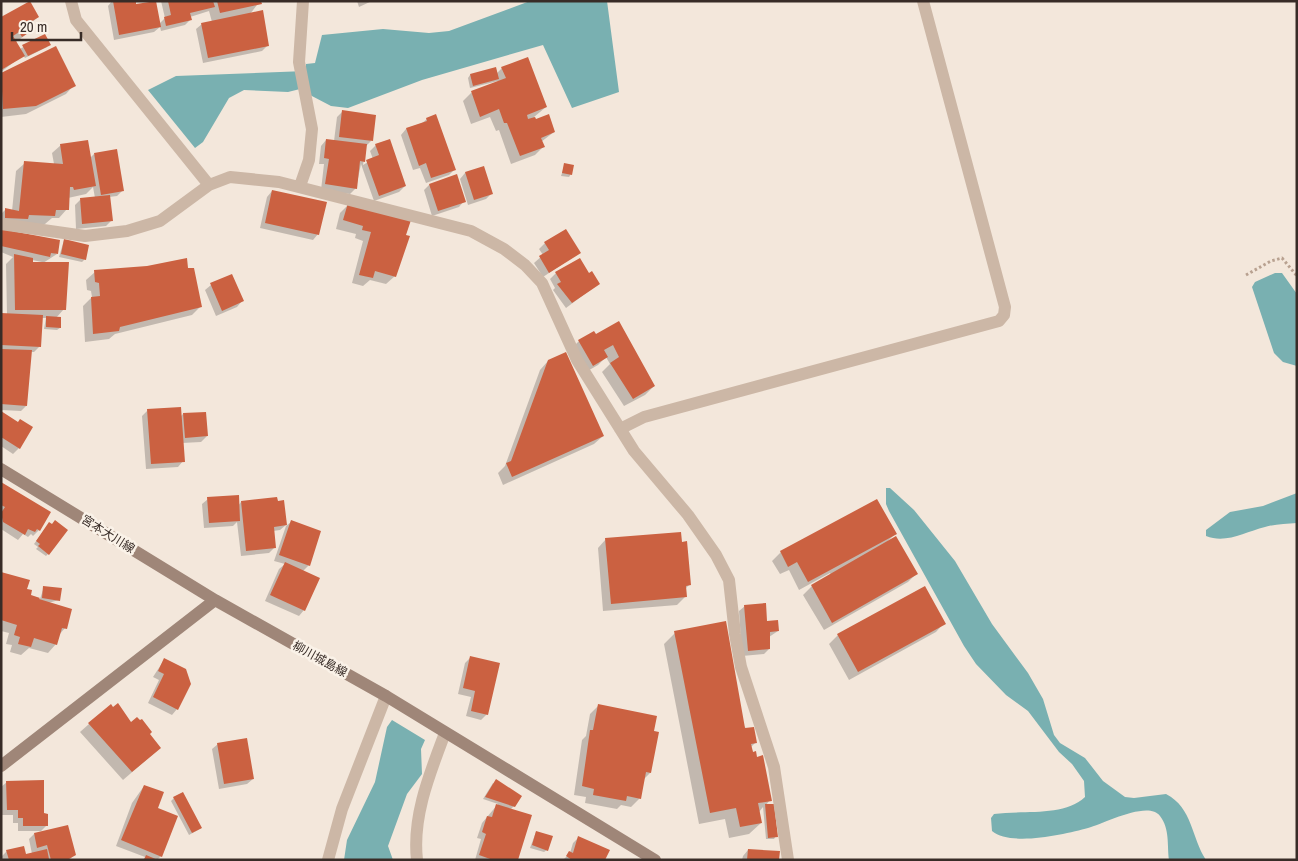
<svg xmlns="http://www.w3.org/2000/svg" width="1298" height="861" viewBox="0 0 1298 861" font-family="'Archivo Narrow','Noto Sans JP',sans-serif">
<style>
.water{fill:#79b0b1}
.shadow{fill:#0003;fill-rule:evenodd}
.building{fill:#cb6141}
.lines{fill:none;stroke-linecap:round;stroke-linejoin:round}
.path{stroke:#b8a190;stroke-width:3;stroke-dasharray:2.5 2.5;stroke-linecap:butt}
.minor{stroke:#ccb7a6;stroke-width:12}
.secondary{stroke:#9f8678;stroke-width:12}
.labels{text-anchor:middle;dominant-baseline:central;stroke-width:5;stroke-linejoin:round;paint-order:stroke}
.street-label{font-size:12px;fill:#382c27;stroke:#faf2e8}
</style>
<rect width="100%" height="100%" fill="#f3e7db"/>
<!-- water -->
<path class="water" d="M530 1H607L619 92 572 108 543 45 422 80 348 108 331 106 310 95 308 87 288 92 244 90 229 98 203 142 195 148 148 90 176 76 306 71V64L315 63 322 35 383 29 429 33 449 31Z
M1275 273H1282L1297 294V366L1283 362 1274 353 1252 287 1255 282Z
M886 488H890L914 510 955 561 992 624 1028 673 1043 699 1054 735 1060 743 1085 758 1103 781 1125 797 1134 798 1166 794C1193 808 1191 837 1206 860H1169C1167 845 1170 829 1160 816 1148 800 1104 824 1088 828 1066 834 1011 847 992 831L991 818 994 814C1022 810 1064 817 1085 797L1084 781 1072 764 1059 752 1028 711 1006 695 976 664 964 646 889 511 886 504Z
M1297 493V523C1286 524 1275 524 1265 527 1245 532 1226 544 1206 536V530L1230 512 1263 506Z
M392 720 425 740 421 749 422 774 407 794 388 846 393 860H344L347 840 375 782 387 727Z"/>
<!-- shadow -->
<path class="shadow" d="M112 1H134L135 5 159 24 165 18 161 1H260L250 14 268 45 262 51 203 63 196 29 202 24 212 22 209 11 190 17 191 19 185 25 161 31 160 27 154 32 114 40 108 6Z
M357 1H372L359 7Z
M38 17 29 25 32 30 16 42 20 49 44 35 47 47 25 58 23 55 1 72V19Z
M502 68 546 107 534 117 535 121 554 132 541 142 543 147 535 155 511 164 499 130 496 131 490 117 471 124 463 101 471 93 499 82 498 81 470 88 468 78 470 75 495 69 496 74Z
M1 75 74 85 66 94 26 114 1 117Z
M343 111 371 141 366 146 363 165 373 159 370 151 376 145 405 186 399 192 374 201 361 164 356 188 350 194 321 190 324 164H319L321 146 326 140 334 141 337 117Z
M427 119 454 170 449 175 426 183 420 168 413 170 401 135 406 129 421 124Z
M61 145 90 158 94 154 123 190 117 196 109 197 111 221 106 226 76 229 75 205 80 200 95 198 93 187 86 194 68 198 67 209 59 218H52L45 224 1 226V214L6 209 12 211 16 171 25 163 54 164 52 153Z
M565 164 571 174 569 177 561 176Z
M483 167 491 194 486 199 468 205 460 179 465 173Z
M456 176 464 201 459 207 432 216 424 190 429 185Z
M272 191 318 234 313 240 260 228 267 197Z
M348 205 409 221 395 276 386 284 370 280 363 286 352 283 363 241 355 238 356 234 336 229 340 213Z
M1 230 57 254 43 263 64 309 56 318 60 328 57 330 44 329 46 318H41L40 346 34 352H31L26 406 21 411 1 410V315H7L6 264 13 257 1 252ZM32 260 42 262 41 263H32Z
M64 240 85 259 82 262 59 257Z
M545 243 579 253 543 277 534 263 543 255 539 249Z
M187 269 200 307 192 315 115 334 109 339 85 342 83 306 92 297 91 291 87 290 86 280 95 272Z
M556 273 588 275 598 284 566 308 553 290 555 288 550 279Z
M211 285 242 301 237 307 216 316 205 290Z
M619 323 654 386 645 395 624 406 602 372 610 364 606 357 598 365 584 373 571 349 579 341 595 336Z
M548 361 603 436 594 444 503 485 498 473 505 466 540 370Z
M148 410 180 417 183 414 207 436 201 442 182 443 183 461 178 467 146 469 142 416Z
M1 413 19 448 13 454 1 446Z
M1 483 39 530 33 536 31 534 28 537 23 534 18 540 1 529Z
M208 499 238 506 241 502 286 525 280 530 273 531 275 547 269 553 241 556 237 522 233 526 204 528 202 504Z
M291 522 309 565 302 572 304 610 299 616 265 601 279 569 285 564 274 561 286 526Z
M47 526 48 554 46 556 36 549 38 547 34 544Z
M895 534 886 543 916 574 908 582 824 630 803 595 812 586 831 575 830 573 799 590 789 570 780 574 772 561 781 552Z
M606 539 689 585 685 589V597L677 605 603 611 598 548Z
M1 573 25 590 30 596 40 599 44 587 59 600 48 603 65 628 59 635 56 644 48 653 29 648 21 655 10 652 12 645 6 644 9 633 1 631Z
M745 606 778 631 769 637V649L764 654 742 656 739 611Z
M944 623 936 632 849 680 829 644 838 635Z
M675 633 756 742 751 747 770 800 765 806 773 805 776 836 774 839H766L763 807 759 812 761 823 749 834 729 838 725 819 699 824 664 644Z
M470 658 487 714 481 720 466 716 471 697 458 694 465 663Z
M164 660 177 709 172 715 148 703 159 680 153 677Z
M599 705 658 733 650 773 643 780 640 798 631 807 621 805 617 809 585 803 586 797 574 795 582 740 586 736 590 714Z
M89 724H130L148 734 160 748 123 780 80 732Z
M218 744 253 779 247 784 219 789 212 749Z
M7 782 42 814 47 825 41 831H18V823H13V815H2L1 787Z
M493 783 514 806 510 810 516 860H475L481 839 477 838 482 823 498 804 483 799Z
M144 786 156 809 161 856 157 860H143L145 857 116 846 132 803Z
M174 798 201 828 198 830 189 835 171 801Z
M536 832 547 850 544 852 530 848Z
M34 834 74 855 70 859 61 860H2L1 857 7 851 25 855 32 854 29 839Z
M578 838 608 850 603 860H563L570 853 573 843Z
M748 850 778 860H742L743 856Z"/>
<!-- building -->
<path class="building" d="M30 1 39 17 29 23 33 30 22 37 19 32 13 36 25 56 1 70V17Z
M113 1H136V4L156 1 161 27 119 35Z
M168 1H213L215 7 190 13 192 20 166 26 164 17 171 15Z
M217 1H261L262 4 220 13Z
M263 10 269 46 208 58 201 23Z
M45 34 51 45 28 56 22 45Z
M56 46 76 86 36 106 3 109 1 73Z
M528 57 547 107 527 115 528 119 535 117 536 119 549 114 555 132 541 138 545 147 520 156 507 123H504L499 109 480 117 471 91 506 78 501 67Z
M496 67 499 79 473 86 470 74Z
M342 110 376 115 373 141 339 137Z
M436 114 456 170 431 178 426 163 419 166 406 128 427 121 426 118Z
M326 139 367 144 365 162 360 161 357 189 325 184 329 159 324 158Z
M390 139 406 186 379 196 366 160 379 155 375 144Z
M88 140 96 186 74 190 73 187H70L69 210H56L55 216 29 215 28 219 5 218V208L19 211 24 161 63 164 60 144Z
M117 149 124 191 101 195 94 153Z
M564 163 574 165 572 175 562 173Z
M484 166 493 194 474 200 465 172Z
M457 174 466 202 438 211 429 184Z
M272 190 327 202 319 235 265 223Z
M110 195 113 221 82 224 80 198Z
M348 203 411 220 406 235 410 236 396 277 375 271 373 278 359 275 371 232 362 230 363 226 343 220Z
M1 229 60 240 58 254 51 253 50 257 1 246Z
M566 229 581 253 549 273 539 256 549 250 544 242Z
M64 239 89 245 86 260 61 254Z
M14 254 33 258V262H69L66 310H15Z
M187 258 188 268H194L202 307 120 327 119 331 93 334 91 297 100 296 99 283 95 282 94 270 147 266Z
M580 258 589 273 592 271 600 284 572 303 557 284 561 282 555 272Z
M232 274 244 301 222 311 210 283Z
M1 313 43 315 41 347 1 345Z
M46 316 61 317V328L46 327Z
M619 321 655 386 633 399 610 363 619 357 613 345 604 350 608 357 593 366 578 340 594 331 596 334Z
M1 349 32 350 27 406 1 404Z
M566 352 604 436 512 477 506 463 511 461 548 360Z
M181 407 185 462 151 464 147 409Z
M1 411 18 422 20 419 33 427 20 449 1 437Z
M206 412 208 436 185 438 183 413Z
M1 482 51 512 40 531 37 529 35 532 28 529 25 535 3 522 1 513 5 507 1 505Z
M239 495 240 521 209 523 207 497Z
M277 497 278 501 284 500 287 525 274 527 276 548 246 551 241 501Z
M877 499 897 534 808 582 797 562 788 567 780 551Z
M55 520 68 530 49 555 38 546 40 544 36 541 49 522 52 524Z
M291 520 321 531 310 566 279 555Z
M681 532 682 542 687 541 691 585 686 586 687 597 611 604 605 538Z
M896 536 918 574 832 623 811 585Z
M285 562 320 578 305 611 270 595Z
M1 572 30 580 27 589 32 590 31 595 40 598 39 599 72 609 67 629 62 628 57 645 34 638 31 647 18 644 20 637 14 635 17 625 1 620Z
M43 586 62 588 60 601 42 598Z
M925 586 946 624 858 672 837 634Z
M766 603 767 621 778 620 779 631 770 632V649L748 651 744 605Z
M726 621 745 728 754 727 757 743 751 744 753 752 756 751 757 757 763 755 772 801 758 803 762 823 740 827 736 808 710 813 674 631Z
M470 656 500 663 488 715 471 711 475 691 463 688Z
M164 658 186 669 191 684 178 710 153 697 164 674 158 671Z
M118 703 131 722 137 717 140 720 142 719 152 732 150 734 161 748 132 772 88 723 111 704 113 707Z
M598 704 657 716 654 731 659 732 651 773 646 772 641 799 627 796 626 801 593 795 594 789 582 786 590 730H593Z
M247 738 254 779 224 784 217 743Z
M496 779 522 796 515 807 485 797Z
M44 780V813L48 814V826H23V818H18V810H7L6 781Z
M144 785 164 792 158 808 178 816 162 857 121 840Z
M183 792 202 828 192 833 173 797Z
M496 804 532 815 518 860H493L479 855 486 834 482 832 487 816 492 817Z
M765 804H774L778 837 768 838Z
M68 825 76 855 67 860H51L47 845 37 848 34 833Z
M536 831 553 836 548 851 532 845Z
M578 836 610 850 605 860H572L566 856 569 851 573 853Z
M24 846 26 854 47 849 49 859 9 860 6 850Z
M748 849 780 851 779 860H747Z
M146 855 158 860H144Z"/>
<g class="lines">
<!-- path -->
<path class="path" d="M1246 275 1271 261 1282 258 1297 276"/>
<!-- minor -->
<path class="minor" d="M71 1 76 20 209 185
M300 186 309 160 312 129 299 62 303 1
M1 224 85 236 127 231 160 221 209 185 230 177 279 182 471 231 504 249 525 265 542 283 577 360 634 451 688 515 716 555 729 580 735 634 741 667 774 767 788 860
M620 429 644 417 999 321 1004 315 1005 307 923 1
M328 860 342 809 386 696
M417 860C412 816 430 773 445 733"/>
<!-- secondary -->
<path class="secondary" d="M1 469 215 600 386 696 655 860
M1 766 215 600"/>
</g>
<g class="labels">
<!-- street labels -->
<g class="street-label">
<text transform="translate(108 534) rotate(32)">宮本大川線</text>
<text transform="translate(320 659) rotate(29)">柳川城島線</text>
</g>
</g>
<!-- border -->
<rect width="1298" height="861" fill="none" stroke="#382c27" stroke-width="5"/>
<!-- scale -->
<path d="M12 32v8h69v-8" fill="none" stroke="#382c27" stroke-width="2.5"/>
<text x="20" y="32" font-size="15" fill="#382c27" stroke="#faf2e8" stroke-width="4" paint-order="stroke">20 m</text>
</svg>
